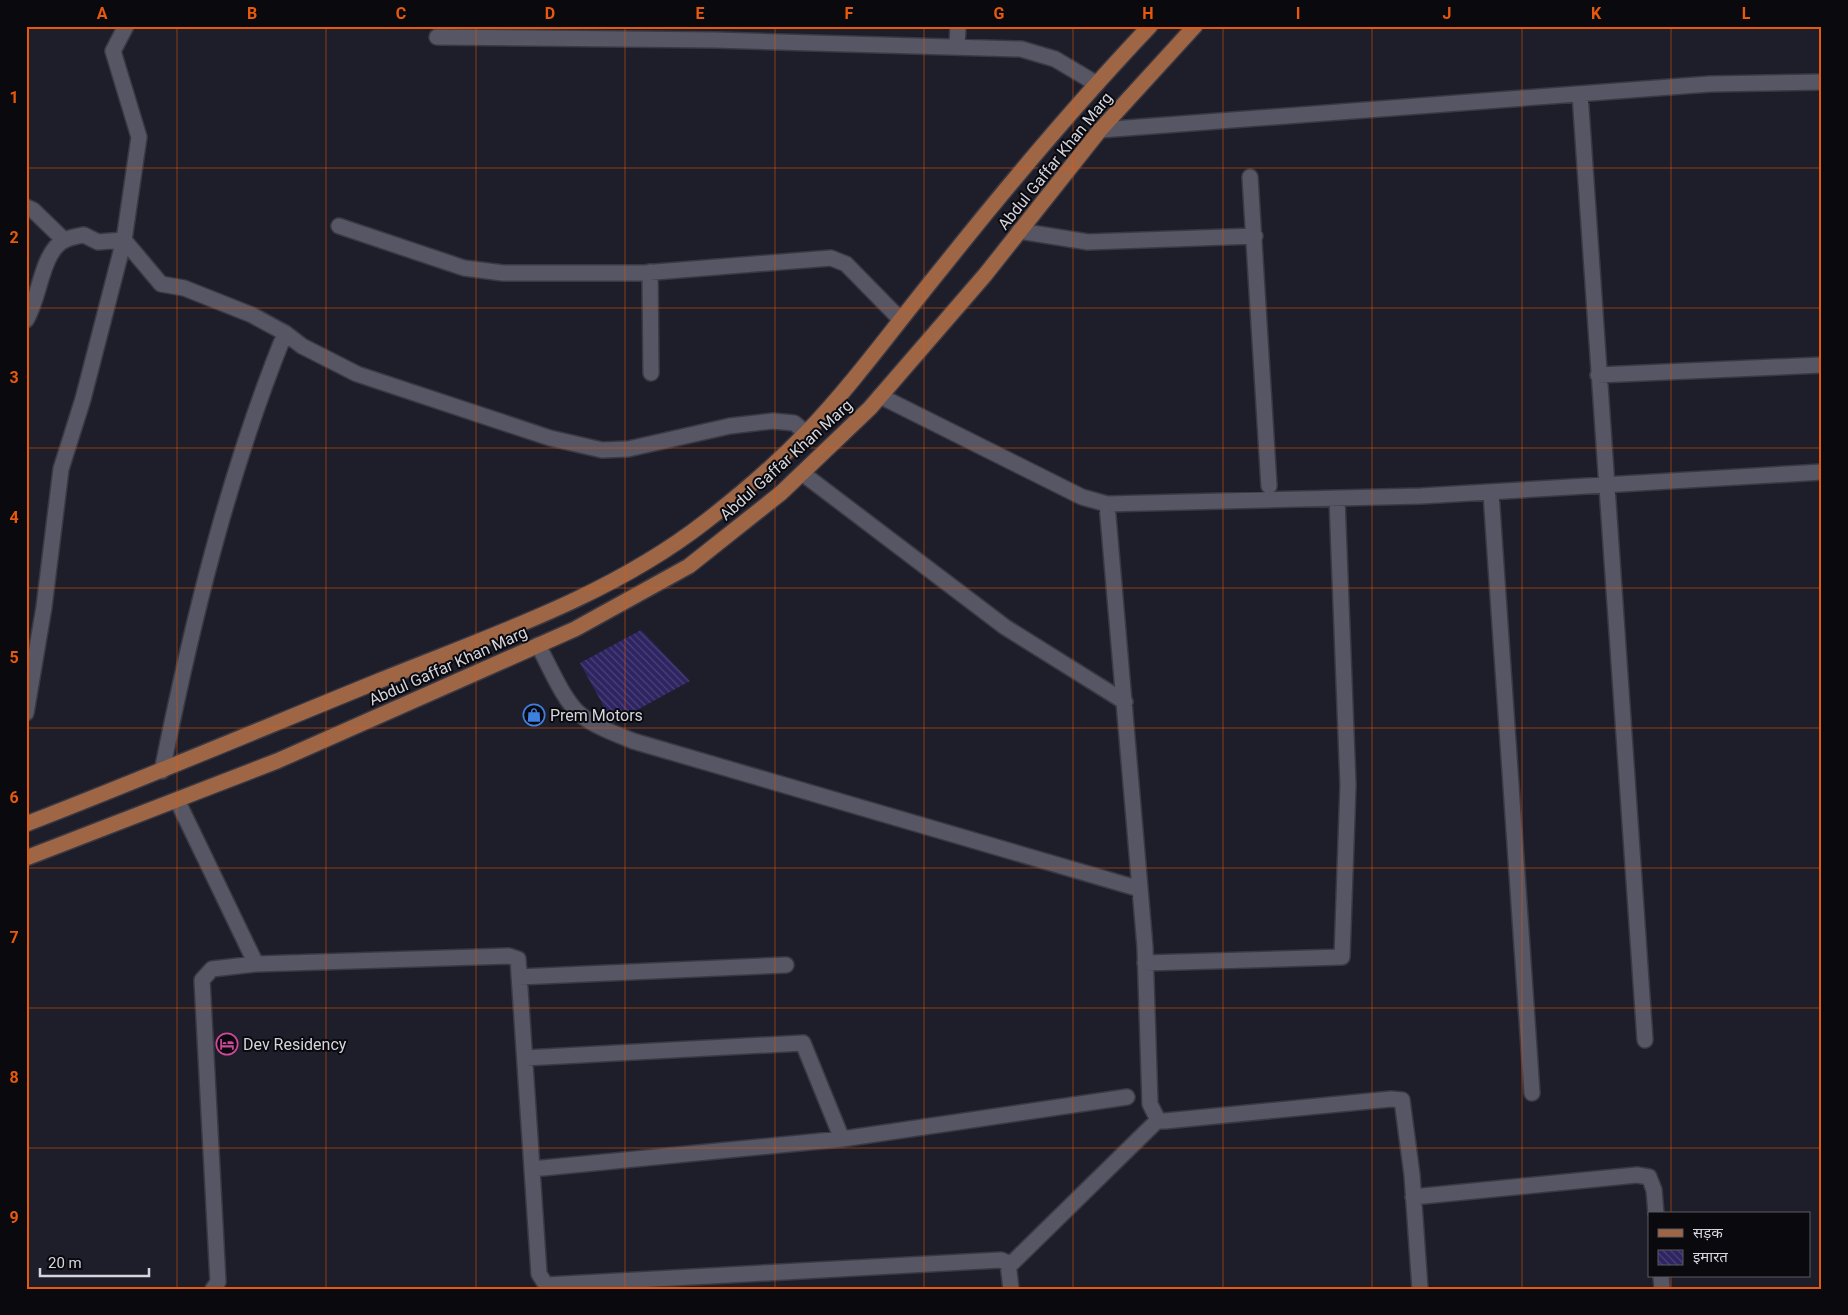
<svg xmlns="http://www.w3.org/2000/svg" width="1848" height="1315" viewBox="0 0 1848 1315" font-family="Roboto,'Noto Sans Devanagari',sans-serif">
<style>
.building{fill:url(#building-back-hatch)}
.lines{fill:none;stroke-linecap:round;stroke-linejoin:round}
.minor-casing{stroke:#3a3943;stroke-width:18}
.major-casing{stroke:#3a3943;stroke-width:18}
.minor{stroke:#565664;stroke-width:15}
.major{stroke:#9f6646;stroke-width:15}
.grid{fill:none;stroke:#e8590c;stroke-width:1;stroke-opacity:0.55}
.labels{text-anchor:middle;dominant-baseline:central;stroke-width:4;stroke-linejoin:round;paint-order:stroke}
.street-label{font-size:16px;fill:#d5d5de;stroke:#09090e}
.poi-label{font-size:16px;fill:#d5d5de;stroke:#09090e;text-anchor:start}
.neatline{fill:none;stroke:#e8590c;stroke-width:2}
.grid-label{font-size:16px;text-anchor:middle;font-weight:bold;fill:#e8590c}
</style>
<defs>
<pattern id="building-back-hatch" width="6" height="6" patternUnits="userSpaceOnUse" patternTransform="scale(1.25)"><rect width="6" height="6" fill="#2e2461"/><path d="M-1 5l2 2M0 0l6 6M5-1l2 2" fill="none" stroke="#4b4377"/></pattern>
</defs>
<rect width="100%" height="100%" fill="#1e1e2a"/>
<!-- building -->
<path class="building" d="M641 630 690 681 613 723 580 663Z"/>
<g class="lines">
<!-- minor casing -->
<g class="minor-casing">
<path id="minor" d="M437 37 715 40 1021 49 1055 59 1097 84
M957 46 958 26
M1580 94 1645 1040
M1100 130 1710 84 1822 82
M1250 177 1269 486
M26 207 33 210 64 240
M339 226 464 268 503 273H643L831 258 846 264 900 319
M1019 231 1088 242 1255 236
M650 272 651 373
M26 320C40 299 41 251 65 240 71 237 78 236 84 235L98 242 124 240 161 284 184 288 252 315 285 333 302 346 357 374 550 438 602 450 628 449 730 426 773 421 794 423 806 433
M1598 375 1822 365
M880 396 1082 497 1107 504 1421 496 1822 472
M802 473 1005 627 1125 702
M1491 493 1532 1093
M1107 504 1145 947 1150 1104 1158 1120 1165 1121 1391 1099 1402 1100 1412 1175 1420 1289
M538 645C549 665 564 702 581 715 596 727 616 734 633 741L1140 889
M26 713 44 607 61 469 83 399 124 240 139 137 113 51 126 26
M162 771C192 623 228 474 285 333
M177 800 256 964
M1145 963 1342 957 1348 785 1337 499
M519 977 786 965
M525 1058 803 1043 842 1139
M532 1169 842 1139 1127 1097
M1413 1197 1637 1175 1649 1177 1654 1190 1656 1214
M1009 1266 1158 1120
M1661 1276 1662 1289
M213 1289 218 1282 202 980 212 969 256 964 509 956 518 959 539 1274 546 1285 1001 1260 1008 1263 1011 1289"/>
</g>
<!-- major casing -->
<g class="major-casing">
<path id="major" d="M26 824C145 778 263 728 381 680 492 635 610 596 705 522 740 495 776 464 806 433 855 382 897 323 942 268 1008 185 1077 103 1150 26
M26 858 277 761 575 629 689 566 781 493 870 408 985 275 1100 130 1195 26"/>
</g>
<!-- minor -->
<use href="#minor" class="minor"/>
<!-- major -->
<use href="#major" class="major"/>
</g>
<!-- grid -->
<path class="grid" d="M177 26V1289M326 26V1289M476 26V1289M625 26V1289M775 26V1289M924 26V1289M1073 26V1289M1223 26V1289M1372 26V1289M1522 26V1289M1671 26V1214M26 168H1822M26 308H1822M26 448H1822M26 588H1822M26 728H1822M26 868H1822M26 1008H1822M26 1148H1822M1671 1276V1289"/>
<!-- icons -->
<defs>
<g id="shop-ring" transform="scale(1.125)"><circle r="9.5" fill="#09090e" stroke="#3f7fe0" stroke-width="1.5"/><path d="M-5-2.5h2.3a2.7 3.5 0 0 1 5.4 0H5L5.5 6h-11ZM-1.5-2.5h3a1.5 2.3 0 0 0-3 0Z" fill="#3f7fe0"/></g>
<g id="hotel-ring" transform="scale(1.125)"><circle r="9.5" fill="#09090e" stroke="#d1479c" stroke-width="1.5"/><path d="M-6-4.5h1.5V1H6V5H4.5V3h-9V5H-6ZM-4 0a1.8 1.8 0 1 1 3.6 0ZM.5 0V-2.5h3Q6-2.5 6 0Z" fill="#d1479c"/></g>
</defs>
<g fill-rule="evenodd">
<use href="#shop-ring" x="534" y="715"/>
<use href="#hotel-ring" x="227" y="1044"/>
</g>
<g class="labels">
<!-- street labels -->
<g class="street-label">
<text transform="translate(1055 161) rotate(-51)">Abdul Gaffar Khan Marg</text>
<text transform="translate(786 460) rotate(-42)">Abdul Gaffar Khan Marg</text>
<text transform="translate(448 666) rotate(-24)">Abdul Gaffar Khan Marg</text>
</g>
<!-- poi labels -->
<g class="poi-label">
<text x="550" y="715">Prem Motors</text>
<text x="243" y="1044">Dev Residency</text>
</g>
</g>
<!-- border -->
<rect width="1848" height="1315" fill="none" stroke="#09090e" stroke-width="55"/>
<!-- legend -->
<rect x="1648" y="1212" width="162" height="65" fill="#09090e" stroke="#5b5b61"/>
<rect x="1658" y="1229" width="25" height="8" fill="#9f6646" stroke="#5b5b61"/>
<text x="1693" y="1238" font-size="15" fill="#d5d5de">सड़क</text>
<rect x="1658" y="1250" width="25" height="15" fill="url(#building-back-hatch)" stroke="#5b5b61"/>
<text x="1693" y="1262" font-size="15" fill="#d5d5de">इमारत</text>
<!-- scale -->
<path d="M40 1268v8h109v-8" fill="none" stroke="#d5d5de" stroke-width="2.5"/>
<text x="48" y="1268" font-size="15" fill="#d5d5de" stroke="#09090e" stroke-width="4" paint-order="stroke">20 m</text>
<rect x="28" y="28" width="1792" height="1260" class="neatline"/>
<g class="grid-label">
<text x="102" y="19">A</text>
<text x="252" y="19">B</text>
<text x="401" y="19">C</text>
<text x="550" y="19">D</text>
<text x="700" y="19">E</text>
<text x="849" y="19">F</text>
<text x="999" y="19">G</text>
<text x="1148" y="19">H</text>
<text x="1298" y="19">I</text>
<text x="1447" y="19">J</text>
<text x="1596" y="19">K</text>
<text x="1746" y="19">L</text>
<text x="14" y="103">1</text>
<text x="14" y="243">2</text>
<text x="14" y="383">3</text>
<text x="14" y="523">4</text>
<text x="14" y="663">5</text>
<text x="14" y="803">6</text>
<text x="14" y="943">7</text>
<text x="14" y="1083">8</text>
<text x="14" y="1223">9</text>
</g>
</svg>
